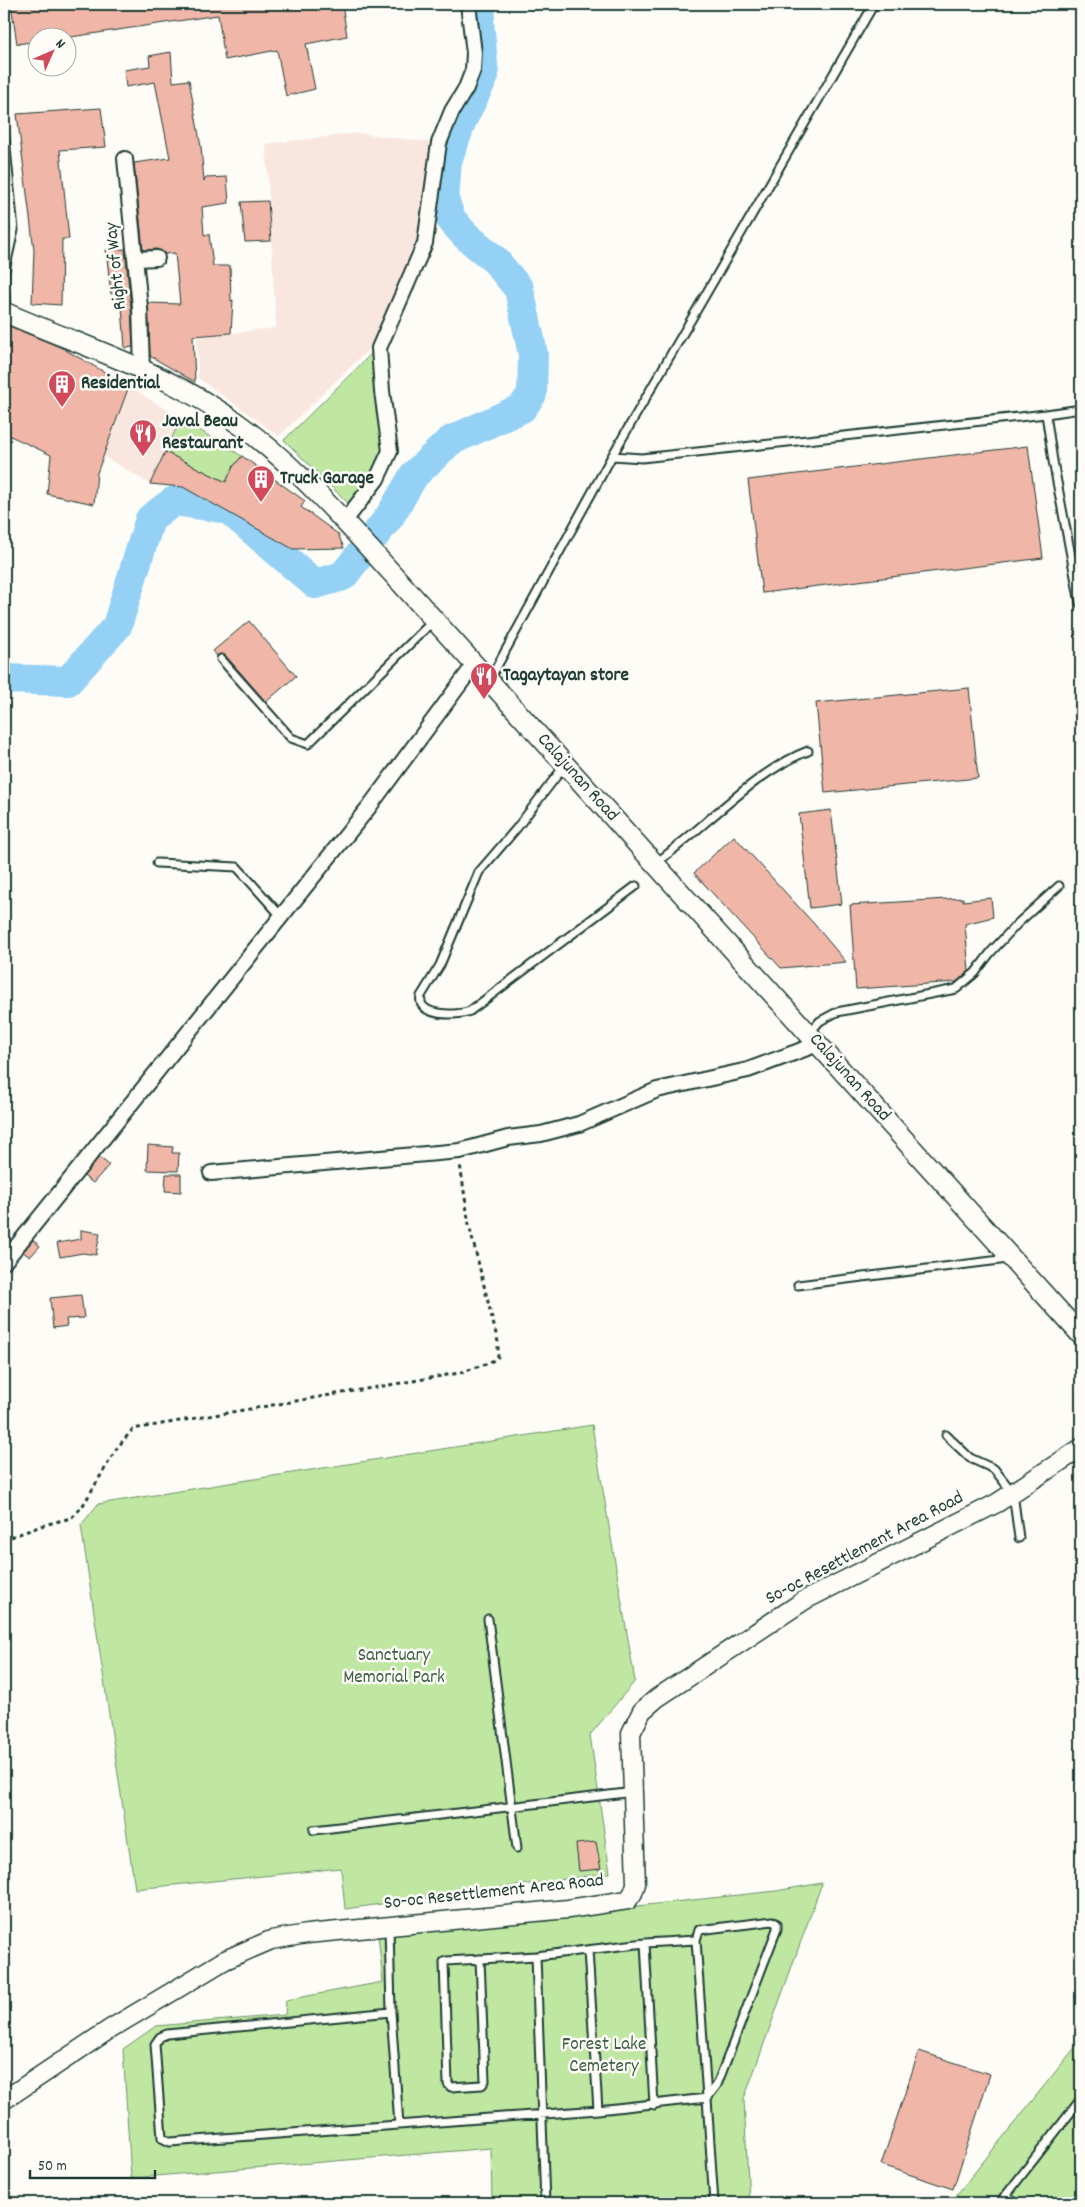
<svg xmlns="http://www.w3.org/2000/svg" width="1085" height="2207" viewBox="0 0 1085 2207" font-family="Dekko,sans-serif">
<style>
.built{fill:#f9e7df}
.green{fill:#bfe7a2;stroke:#6f926b}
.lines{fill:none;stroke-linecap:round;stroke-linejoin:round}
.river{stroke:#94d1f5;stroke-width:30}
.building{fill:#f0b6a8;stroke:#1f3d34}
.service-casing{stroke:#1f3d34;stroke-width:11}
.minor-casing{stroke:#1f3d34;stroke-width:18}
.tertiary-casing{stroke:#1f3d34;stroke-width:21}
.secondary-casing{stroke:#1f3d34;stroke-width:22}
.path{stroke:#1f3d34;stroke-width:3;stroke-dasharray:4 4;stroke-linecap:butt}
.service{stroke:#fdfcf7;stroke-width:7}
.minor{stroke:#fdfcf7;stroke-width:14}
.tertiary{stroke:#fdfcf7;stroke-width:18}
.secondary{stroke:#fdfcf7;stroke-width:19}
.labels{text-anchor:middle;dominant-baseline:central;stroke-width:5;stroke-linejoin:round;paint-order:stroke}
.street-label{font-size:19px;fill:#1f3d34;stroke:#fdfcf7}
.poi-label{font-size:19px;font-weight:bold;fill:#1f3d34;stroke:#fdfcf7;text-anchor:start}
.park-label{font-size:19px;fill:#3f5f4a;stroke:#fdfcf7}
</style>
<rect width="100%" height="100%" fill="#fdfcf7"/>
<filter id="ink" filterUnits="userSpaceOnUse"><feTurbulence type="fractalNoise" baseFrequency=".02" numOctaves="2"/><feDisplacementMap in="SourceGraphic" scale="10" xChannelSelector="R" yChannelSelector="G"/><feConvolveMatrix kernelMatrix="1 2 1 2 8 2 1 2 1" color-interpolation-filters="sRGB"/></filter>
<g filter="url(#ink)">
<!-- built -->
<path class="built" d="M357 133 435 143 420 245 376 342 279 436 198 378 197 337 276 328 266 144Z
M129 386 181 419 150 484 103 456Z"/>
<!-- green -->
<path class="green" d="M372 353 386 451 351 506 284 440Z
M181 419 242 456 233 467 226 482 165 452Z
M592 1425 635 1681 590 1735 610 1873 345 1909 341 1868 135 1889 81 1525 98 1504Z
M822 1883 744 2099 749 2203H492L491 2148 131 2178 123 2049 156 2026 285 2015 286 2000 383 1982 378 1934 776 1891Z
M1081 2040V2203H950Z"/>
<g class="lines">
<!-- river -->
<path class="river" d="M4 679 68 681 117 626 150 519 174 501 228 509 315 584 343 576 390 516 414 475 450 441 522 408 532 394 533 354 519 289 495 260 465 235 451 219 444 200 447 161 462 120 484 76 479 21 482 4"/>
</g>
<!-- building -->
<path class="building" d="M11 4H342L347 36 306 44 315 89 286 96 277 50 225 60 218 15 64 38H38V41L17 44Z
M171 52 173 82 189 80 201 147 204 181 206 178 227 177 229 203 202 207 204 235 209 234 213 266H230L231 301 233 300 231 333 193 336 195 382 150 356 148 303 180 304 175 253 165 254 157 249 143 250 134 163 170 158 155 82 126 87 124 70 150 66 149 56Z
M101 108 106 147 60 150 69 239H62L61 305 32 303 34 250 17 114Z
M268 201 271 241 245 242 241 202Z
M125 249 131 308 133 347 125 348 121 293 111 294 106 250Z
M4 324 62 348 129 386 97 473 94 504 47 494 51 455 4 433Z
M1028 446 1043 558 762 593 748 480Z
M165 452 226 482 233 467 242 456 305 501 301 507 338 534 344 548 293 549 183 487 150 484Z
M249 621 296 676 266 702 225 655 220 654 217 656 213 651Z
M969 688 978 778 825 793 816 703Z
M831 810 842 904 810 908 799 814Z
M734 836 815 925 846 962 781 968 694 873Z
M963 898V901L991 898 993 917 965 924 969 971 956 982 856 989 850 905Z
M148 1145 173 1147 172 1153H179L178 1171 147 1170Z
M99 1157 109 1165 93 1183 84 1176Z
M166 1174H181V1192L165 1191Z
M81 1230 100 1233 96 1255 83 1253 60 1257 57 1243 81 1239Z
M33 1240 40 1246 30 1257 23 1252Z
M81 1295 84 1318 66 1319 67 1326 53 1328 50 1298Z
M596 1842 601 1869 579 1871 576 1844Z
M919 2051 990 2074 953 2189 881 2165Z"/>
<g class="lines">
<!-- service casing -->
<g class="service-casing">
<path id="service" d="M4 127 14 230 4 275 6 312
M1046 414 1081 409
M612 456 642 458 1046 414 1053 461 1080 603
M221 659 291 738 308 744 434 620
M490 679 612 456 874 4
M565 765 516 829 479 872 440 965 421 996C416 1017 458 1016 470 1011L636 886
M157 863 237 867 281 916
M656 863C703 829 755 771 808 751
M810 1032 820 1021 837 1012 956 989 975 973 991 952 1017 924 1059 886
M798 1285 1008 1259
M946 1435 970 1458 994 1469 1013 1493 1019 1538
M488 1619 517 1848
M314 1830 634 1792
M389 1926 391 2012 399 2125
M645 1943 654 2105
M588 1950 598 2110
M536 1956 545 2203
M480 1959 485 2081 482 2085 451 2087 448 2084 444 1962 446 1961 536 1956 645 1943 696 1940 699 1930 773 1921 777 1924V1929L717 2085 707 2098 714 2203
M391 2012 167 2034 160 2037 155 2044 162 2138 170 2142 598 2110 707 2098 696 1940
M1006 2195 1017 2203
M1000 2203 1081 2099"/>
</g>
<!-- minor casing -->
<g class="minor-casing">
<path id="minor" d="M125 159 140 307 142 369
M136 259 157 258
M344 522 377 479 390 451 382 391 379 348 425 243 439 143 452 111 466 88 473 70 474 53 468 4
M211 1173 460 1151 508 1138 541 1134 579 1124 657 1090 748 1070 818 1044
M4 1262 369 807 474 665"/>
</g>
<!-- tertiary casing -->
<g class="tertiary-casing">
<path id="tertiary" d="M4 2100 110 2029 225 1960 271 1940 307 1934 568 1909 628 1900 633 1893 636 1884 631 1733 642 1711 657 1698 805 1600 997 1503 1081 1448"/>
</g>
<!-- secondary casing -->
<g class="secondary-casing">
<path id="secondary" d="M4 312C74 343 149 366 215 408 282 450 337 513 390 571L1081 1335"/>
</g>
<!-- path -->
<path class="path" d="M11 1537 44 1525 71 1518 82 1507 117 1448 133 1429 459 1373 489 1363 498 1357V1342L469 1225 460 1164"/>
<!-- service -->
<use href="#service" class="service"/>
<!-- minor -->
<use href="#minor" class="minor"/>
<!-- tertiary -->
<use href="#tertiary" class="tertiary"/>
<!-- secondary -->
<use href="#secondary" class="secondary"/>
</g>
</g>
<!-- icons -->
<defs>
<g id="building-pin" transform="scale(1.4375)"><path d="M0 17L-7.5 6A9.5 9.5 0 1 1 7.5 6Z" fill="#d1495b" stroke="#fdfcf7"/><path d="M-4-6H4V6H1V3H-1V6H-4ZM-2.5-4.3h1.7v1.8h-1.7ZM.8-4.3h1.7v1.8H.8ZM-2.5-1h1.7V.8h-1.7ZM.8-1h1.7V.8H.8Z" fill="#fff"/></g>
<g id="restaurant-pin" transform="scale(1.4375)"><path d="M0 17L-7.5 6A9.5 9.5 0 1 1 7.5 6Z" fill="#d1495b" stroke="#fdfcf7"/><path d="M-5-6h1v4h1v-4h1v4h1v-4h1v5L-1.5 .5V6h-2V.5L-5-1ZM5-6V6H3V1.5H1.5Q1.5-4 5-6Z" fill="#fff"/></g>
</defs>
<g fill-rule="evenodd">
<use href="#building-pin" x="62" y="384"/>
<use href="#restaurant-pin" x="143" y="433"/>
<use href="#building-pin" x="261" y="479"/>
<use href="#restaurant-pin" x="484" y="676"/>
</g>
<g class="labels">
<!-- street labels -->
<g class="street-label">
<text transform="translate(117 266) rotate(-96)">Right of Way</text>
<text transform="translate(577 778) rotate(48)">Calajunan Road</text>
<text transform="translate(849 1078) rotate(48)">Calajunan Road</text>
<text transform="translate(865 1549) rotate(-28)">So-oc Resettlement Area Road</text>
<text transform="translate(494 1893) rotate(-6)">So-oc Resettlement Area Road</text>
</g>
<!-- poi labels -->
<g class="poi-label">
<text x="81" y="384">Residential</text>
<text x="162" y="422">Javal Beau<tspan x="162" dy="22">Restaurant</tspan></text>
<text x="280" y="479">Truck Garage</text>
<text x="503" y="676">Tagaytayan store</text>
</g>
<!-- park labels -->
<g class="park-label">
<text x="394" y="1656">Sanctuary<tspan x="394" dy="22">Memorial Park</tspan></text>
<text x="604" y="2045">Forest Lake<tspan x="604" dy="22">Cemetery</tspan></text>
</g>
</g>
<!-- margin -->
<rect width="1085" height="2207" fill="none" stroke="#fdfcf7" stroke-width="20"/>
<rect x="10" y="10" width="1065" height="2187" fill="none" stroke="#1f3d34" stroke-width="2" filter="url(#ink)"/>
<!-- north arrow -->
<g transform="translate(52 52) rotate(45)"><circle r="24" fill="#fdfcf7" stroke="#a4b0a9"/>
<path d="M0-4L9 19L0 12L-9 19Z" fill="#d1495b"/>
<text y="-8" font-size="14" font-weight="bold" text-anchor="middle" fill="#1f3d34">N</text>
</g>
<!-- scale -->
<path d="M30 2170v8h125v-8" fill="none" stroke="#1f3d34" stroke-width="2.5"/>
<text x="38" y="2170" font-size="15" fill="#1f3d34" stroke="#fdfcf7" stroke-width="4" paint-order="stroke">50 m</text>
</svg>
